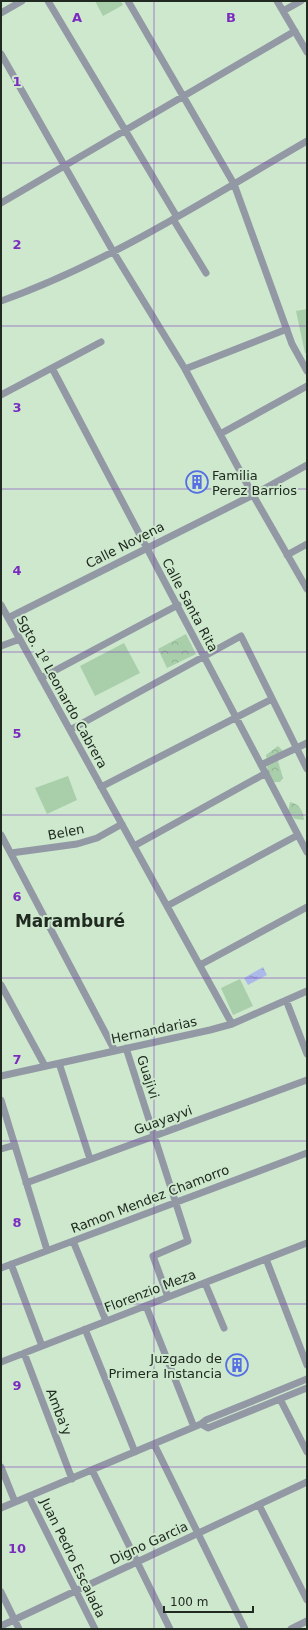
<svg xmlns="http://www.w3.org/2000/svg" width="308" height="1630" viewBox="0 0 308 1630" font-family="'DejaVu Sans',sans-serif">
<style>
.forest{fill:url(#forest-crowns)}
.garden{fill:#a9cfaa}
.water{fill:url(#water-ripples)}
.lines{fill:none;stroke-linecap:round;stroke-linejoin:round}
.minor{stroke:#9398a5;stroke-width:7}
.grid{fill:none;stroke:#7b2cbf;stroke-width:1;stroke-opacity:0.55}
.labels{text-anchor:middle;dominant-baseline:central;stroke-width:4;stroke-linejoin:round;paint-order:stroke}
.poi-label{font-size:13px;fill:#202a20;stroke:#cde8cd;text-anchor:start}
.street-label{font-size:13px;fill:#202a20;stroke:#cde8cd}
.district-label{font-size:17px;font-weight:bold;fill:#202a20;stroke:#cde8cd}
.grid-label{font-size:13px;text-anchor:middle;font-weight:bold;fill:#7b2cbf;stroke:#cde8cd;stroke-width:4;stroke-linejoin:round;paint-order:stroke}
</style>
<defs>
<pattern id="forest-crowns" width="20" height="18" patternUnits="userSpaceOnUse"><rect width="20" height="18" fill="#a9cfaa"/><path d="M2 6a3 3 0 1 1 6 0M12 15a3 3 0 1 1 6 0" fill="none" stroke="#91b292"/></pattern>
<pattern id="water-ripples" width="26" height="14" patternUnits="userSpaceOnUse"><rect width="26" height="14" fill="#abbae9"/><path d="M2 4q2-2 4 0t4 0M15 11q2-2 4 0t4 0" fill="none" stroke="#8b97bc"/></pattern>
</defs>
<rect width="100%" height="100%" fill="#cde8cd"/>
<!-- forest -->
<path class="forest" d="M186 634 196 654 167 668 158 649Z
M278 746 283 751 278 761 283 778 280 782H273L268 775 266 755Z
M290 802C300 804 303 811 304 820L295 819 288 812Z"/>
<!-- garden -->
<path class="garden" d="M95 1H121L123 5 103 16Z
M307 309V353H305L296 311Z
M124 643 140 673 95 696 80 666Z
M68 776 77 800 47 814 35 788Z
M240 979 253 1006 233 1015 221 988Z"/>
<!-- water -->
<path class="water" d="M263 967 267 975 248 985 244 978Z"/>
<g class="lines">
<!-- minor -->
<path class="minor" d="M48 1 177 217
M128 1 234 184 292 344 307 371
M277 1 307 52
M283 11 301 1
M1 13 22 1
M1 54 114 253 185 369 253 495 307 589
M1 203 295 31
M173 219 206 273
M1 301C110 262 207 199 307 141
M52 368 307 852
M185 369 287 329
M1 395 101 342
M220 434 307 386
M287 555 307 544
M1 605 232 1024
M8 618 253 495 307 465
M1 646 20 639
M41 678 178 605
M70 730 241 636 307 769
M261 765 307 743
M101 787 272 699
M1 835 115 1051
M134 846 266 773
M11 853 77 844 97 838 122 824
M167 906 298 835
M200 965 307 907
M1 985 45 1066
M286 1000 307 1054
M126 1048 188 1241 153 1256 168 1297
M59 1063 90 1159
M1 1076 210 1030 232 1024 307 991
M1 1100 47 1250
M1 1149 15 1145
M26 1183 307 1080
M73 1241 106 1321
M266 1259 307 1365
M11 1264 42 1346
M1 1268 307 1153
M205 1283 224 1328
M146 1306 194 1427
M85 1329 135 1452
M24 1353 72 1479
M1 1362 307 1243
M280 1399 307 1452
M201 1424 208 1428 307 1388
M154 1444 245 1629
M1 1467 15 1502
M92 1470 170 1629
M29 1497 95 1629
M259 1505 307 1600
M1 1508 201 1424 206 1420 307 1379
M1 1592 19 1629
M1 1626 307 1482
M291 1629 307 1621"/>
</g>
<!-- grid -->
<path class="grid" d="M154 1V1629M1 163H307M1 326H307M1 489H307M1 652H307M1 815H307M1 978H307M1 1141H307M1 1304H307M1 1467H307"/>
<!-- icons -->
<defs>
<g id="building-ring" transform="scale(1.15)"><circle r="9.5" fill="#cde8cd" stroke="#556ee4" stroke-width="1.5"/><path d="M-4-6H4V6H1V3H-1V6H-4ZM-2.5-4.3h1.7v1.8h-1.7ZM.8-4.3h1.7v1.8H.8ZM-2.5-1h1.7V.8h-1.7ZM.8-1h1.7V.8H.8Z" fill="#556ee4"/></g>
</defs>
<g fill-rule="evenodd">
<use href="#building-ring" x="197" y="482"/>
<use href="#building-ring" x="237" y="1365"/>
</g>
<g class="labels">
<!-- poi labels -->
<g class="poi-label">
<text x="212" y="475">Familia<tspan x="212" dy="15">Perez Barrios</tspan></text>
<text x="222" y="1358" text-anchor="end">Juzgado de<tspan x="222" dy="15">Primera Instancia</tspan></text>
</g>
<!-- street labels -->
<g class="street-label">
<text transform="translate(125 545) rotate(-27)">Calle Novena</text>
<text transform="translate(190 605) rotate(62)">Calle Santa Rita</text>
<text transform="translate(62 692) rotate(61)">Sgto. 1º Leonardo Cabrera</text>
<text transform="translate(66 832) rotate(-11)">Belen</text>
<text transform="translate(154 1030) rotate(-12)">Hernandarias</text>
<text transform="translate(148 1077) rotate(72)">Guajivi</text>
<text transform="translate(163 1120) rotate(-20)">Guayayvi</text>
<text transform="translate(150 1199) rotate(-21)">Ramon Mendez Chamorro</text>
<text transform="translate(150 1291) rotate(-21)">Florenzio Meza</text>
<text transform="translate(59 1412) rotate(69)">Amba'y</text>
<text transform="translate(149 1543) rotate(-25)">Digno Garcia</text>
<text transform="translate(73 1558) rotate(64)">Juan Pedro Escalada</text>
</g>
<!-- district labels -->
<g class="district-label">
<text x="70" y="921">Maramburé</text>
</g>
</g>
<g class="grid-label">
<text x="77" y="22">A</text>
<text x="231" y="22">B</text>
<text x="17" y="86">1</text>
<text x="17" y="249">2</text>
<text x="17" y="412">3</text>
<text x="17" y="575">4</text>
<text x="17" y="738">5</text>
<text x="17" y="901">6</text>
<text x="17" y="1064">7</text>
<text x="17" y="1227">8</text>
<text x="17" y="1390">9</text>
<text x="17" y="1553">10</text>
</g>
<!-- border -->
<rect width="308" height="1630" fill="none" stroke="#202a20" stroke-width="4"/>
<!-- scale -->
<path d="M164 1606v6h89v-6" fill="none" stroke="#202a20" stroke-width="2"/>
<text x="170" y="1606" font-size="12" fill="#202a20" stroke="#cde8cd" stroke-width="3" paint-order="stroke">100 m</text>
</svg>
